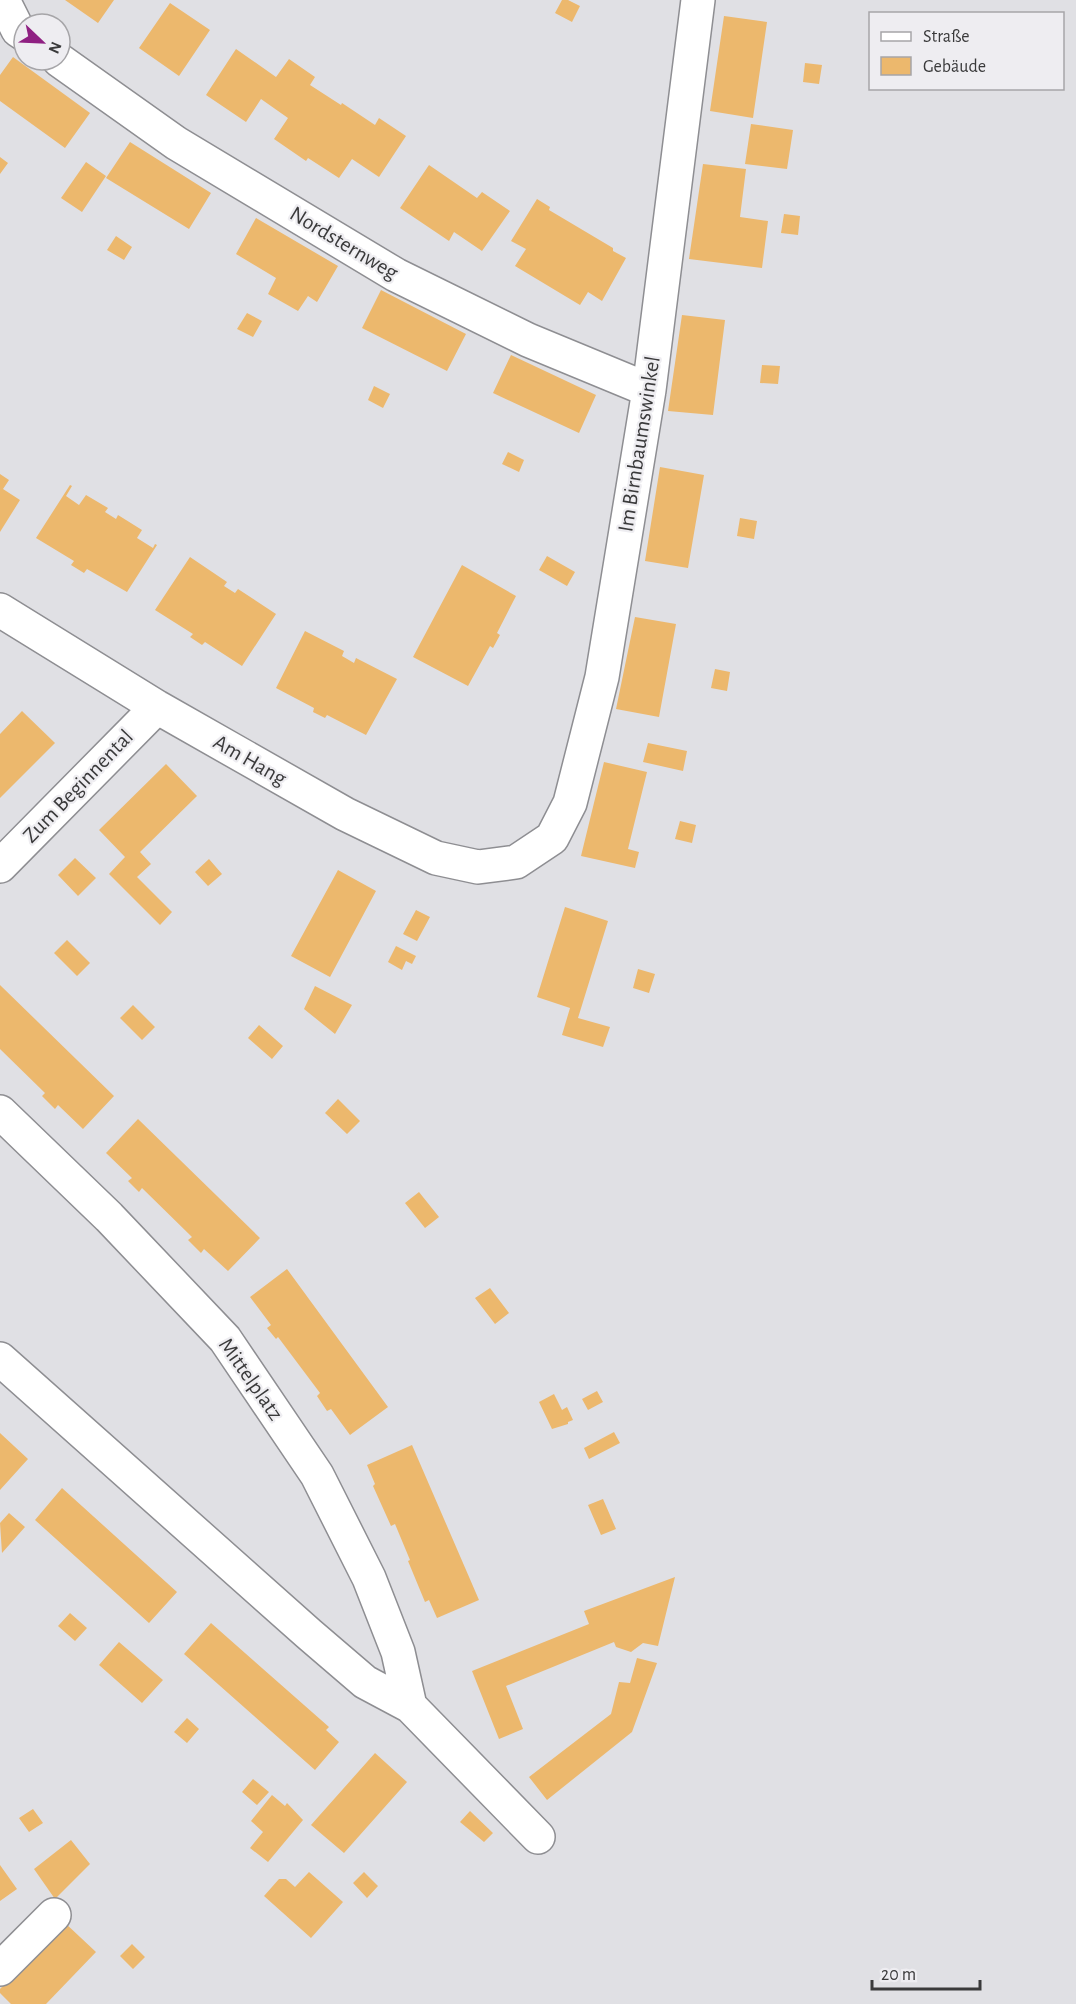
<svg xmlns="http://www.w3.org/2000/svg" width="1076" height="2004" viewBox="0 0 1076 2004" font-family="'Alegreya Sans',sans-serif">
<style>
.building{fill:#ecb86d}
.lines{fill:none;stroke-linecap:round;stroke-linejoin:round}
.street-casing{stroke:#8e8e92;stroke-width:36}
.street{stroke:#fff;stroke-width:33}
.labels{text-anchor:middle;dominant-baseline:central;stroke-width:4.5;stroke-linejoin:round;paint-order:stroke}
.street-label{font-size:22px;fill:#3a3a3b;stroke:#eeedf1}
</style>
<rect width="100%" height="100%" fill="#e0e0e4"/>
<!-- building -->
<path class="building" d="M65 0H114L98 23Z
M562 0H568L580 6 572 22 555 13Z
M170 3 210 30 179 76 139 48Z
M724 16 767 22 753 118 710 111Z
M236 49 276 77 289 59 315 77 310 85 341 105 342 103 375 125 379 118 406 136 379 177 352 159 339 178 308 158 306 161 274 139 288 118 261 99 246 122 206 95Z
M13 57 90 113 65 148 0 101V75Z
M805 63 822 65 819 84 803 82Z
M751 124 793 130 787 169 745 164Z
M130 142 211 193 189 229 106 178Z
M0 157 8 163 0 174Z
M86 162 106 176 82 212 61 198Z
M703 164 746 169 740 217 768 221 762 268 689 259Z
M429 165 477 198 482 192 510 211 482 251 454 232 449 241 400 208Z
M537 199 550 207 549 210 613 248V251L626 258 602 301 588 292 580 305 515 266 526 249 511 241Z
M784 214 800 216 798 235 781 233Z
M256 218 338 266 317 302 308 296 298 311 268 294 276 278 236 254Z
M116 236 132 247 124 260 107 250Z
M381 290 466 334 447 371 362 328Z
M247 313 262 321 253 337 237 329Z
M682 315 725 320 713 415 668 411Z
M511 355 596 395 579 433 493 393Z
M762 365 780 366 778 384 760 383Z
M374 386 390 394 383 408 368 400Z
M508 452 524 460 519 472 502 464Z
M660 467 704 475 688 568 645 561Z
M0 474 9 480 3 489 20 500 0 532Z
M70 485 72 486 66 496 79 505 86 495 108 508 105 512 116 519 118 515 142 530 137 538 153 548 155 544 157 545 127 592 87 569 84 573 71 565 74 561 36 538Z
M740 518 757 521 754 539 737 536Z
M547 556 575 572 567 586 539 570Z
M190 557 227 582 224 586 235 593 238 589 276 614 242 666 205 642 202 645 190 637 193 634 155 610Z
M462 565 516 596 497 633 500 635 493 648 490 646 468 686 413 657Z
M635 617 676 624 659 717 616 709Z
M305 631 344 651 342 656 354 663 356 658 397 679 366 735 327 715 325 718 313 712 314 708 276 688Z
M715 669 730 672 727 691 711 688Z
M22 711 55 743 0 798V734Z
M648 743 687 751 683 771 643 762Z
M604 762 647 772 628 849 639 852 635 868 581 856Z
M166 764 197 796 140 852 151 864 137 877 172 912 160 925 109 874 125 857 99 830Z
M680 821 696 825 692 843 675 839Z
M75 858 96 878 78 896 58 875Z
M209 859 222 874 208 886 195 872Z
M338 870 376 891 330 977 291 956Z
M565 907 608 921 578 1018 610 1027 603 1047 562 1035 570 1008 537 997Z
M416 910 430 917 417 941 403 934Z
M67 940 90 963 77 976 54 953Z
M396 946 416 956 412 964 406 961 402 970 388 962Z
M638 969 655 974 649 993 633 988Z
M0 985 114 1096 83 1129 58 1105 55 1109 42 1096 45 1093 0 1049Z
M315 986 352 1005 335 1034 304 1009Z
M133 1005 155 1027 142 1040 120 1018Z
M259 1025 283 1046 272 1059 248 1038Z
M338 1099 360 1121 347 1134 325 1113Z
M138 1119 260 1238 228 1271 204 1249 201 1253 188 1240 192 1237 142 1188 139 1192 128 1181 132 1178 106 1153Z
M419 1192 439 1217 425 1228 405 1203Z
M287 1269 388 1407 350 1435 331 1409 327 1411 317 1396 320 1393 278 1337 276 1339 267 1328 271 1325 250 1297Z
M490 1288 509 1313 495 1324 475 1298Z
M597 1391 603 1402 588 1410 582 1399Z
M554 1394 562 1410 567 1407 573 1420 568 1422V1424L552 1429 539 1402Z
M614 1432 620 1443 589 1459 584 1448Z
M0 1433 28 1459 0 1490Z
M412 1445 479 1600 437 1618 429 1600 425 1602 408 1561 410 1560 395 1524 391 1526 373 1486 375 1484 367 1465Z
M62 1488 177 1592 149 1623 35 1520Z
M603 1499 616 1529 601 1535 588 1505Z
M9 1513 25 1527 2 1553 0 1523Z
M675 1577 658 1646 643 1643 631 1652 616 1647 614 1642 506 1686 523 1729 499 1739 472 1671 589 1624 584 1611Z
M70 1613 87 1628 75 1641 58 1626Z
M211 1623 329 1727 326 1730 339 1742 315 1770 184 1654Z
M119 1642 163 1680 142 1703 99 1665Z
M637 1658 657 1663 632 1732 547 1800 529 1777 611 1714 619 1682 630 1683Z
M187 1718 199 1729 187 1743 174 1732Z
M375 1753 407 1782 344 1853 311 1825Z
M253 1779 269 1792 257 1805 242 1792Z
M272 1795 285 1806 287 1803 303 1820 268 1862 250 1848 263 1832 251 1821Z
M33 1809 43 1823 29 1832 19 1818Z
M470 1811 493 1833 484 1842 460 1822Z
M71 1840 90 1864 55 1899 34 1869Z
M0 1865 17 1889 0 1901Z
M309 1872 343 1902 311 1938 264 1896 279 1879H286L295 1887Z
M364 1872 378 1886 367 1898 353 1883Z
M64 1922 96 1952 46 2004H11L0 1993V1989Z
M132 1944 145 1957 133 1969 120 1956Z"/>
<g class="lines">
<!-- street casing -->
<g class="street-casing">
<path id="street" d="M3 0 18 30 24 34
M59 60 176 143 396 275 528 340 649 390
M0 610 157 707 345 814 436 858 478 867 516 862 552 838 570 803 602 677 649 390 698 0
M0 866 157 707
M0 1112 109 1217 225 1339 317 1475 369 1578 398 1652 410 1706
M0 1359 309 1634 365 1682 410 1706 538 1837
M0 1969 54 1915"/>
</g>
<!-- street -->
<use href="#street" class="street"/>
</g>
<g class="labels">
<!-- street labels -->
<g class="street-label">
<text transform="translate(344 243) rotate(31)">Nordsternweg</text>
<text transform="translate(639 444) rotate(-81)">Im Birnbaumswinkel</text>
<text transform="translate(250 760) rotate(30)">Am Hang</text>
<text transform="translate(78 786) rotate(-46)">Zum Beginnental</text>
<text transform="translate(251 1379) rotate(55)">Mittelplatz</text>
</g>
</g>
<!-- legend -->
<rect x="869" y="12" width="195" height="78" fill="#eeedf1" stroke="#a6a5a8" stroke-width="1.5"/>
<rect x="881" y="32" width="30" height="9" fill="#ffffff" stroke="#a6a5a8" stroke-width="1.5"/>
<text x="923" y="42" font-size="18" fill="#3a3a3b">Straße</text>
<rect x="881" y="57" width="30" height="18" fill="#ecb86d" stroke="#a6a5a8" stroke-width="1.5"/>
<text x="923" y="72" font-size="18" fill="#3a3a3b">Gebäude</text>
<!-- north arrow -->
<g transform="translate(42 42) rotate(113)"><circle r="28" fill="#eeedf1" stroke="#a6a5a8" stroke-width="1.5"/>
<path d="M0-4.5L10 22L0 15L-10 22Z" fill="#8f2082"/>
<text y="-9" font-size="16" font-weight="bold" text-anchor="middle" fill="#3a3a3b">N</text>
</g>
<!-- scale -->
<path d="M872 1980v9h108v-9" fill="none" stroke="#3a3a3b" stroke-width="3"/>
<text x="881" y="1980" font-size="18" fill="#3a3a3b" stroke="#eeedf1" stroke-width="4.5" paint-order="stroke">20 m</text>
</svg>
